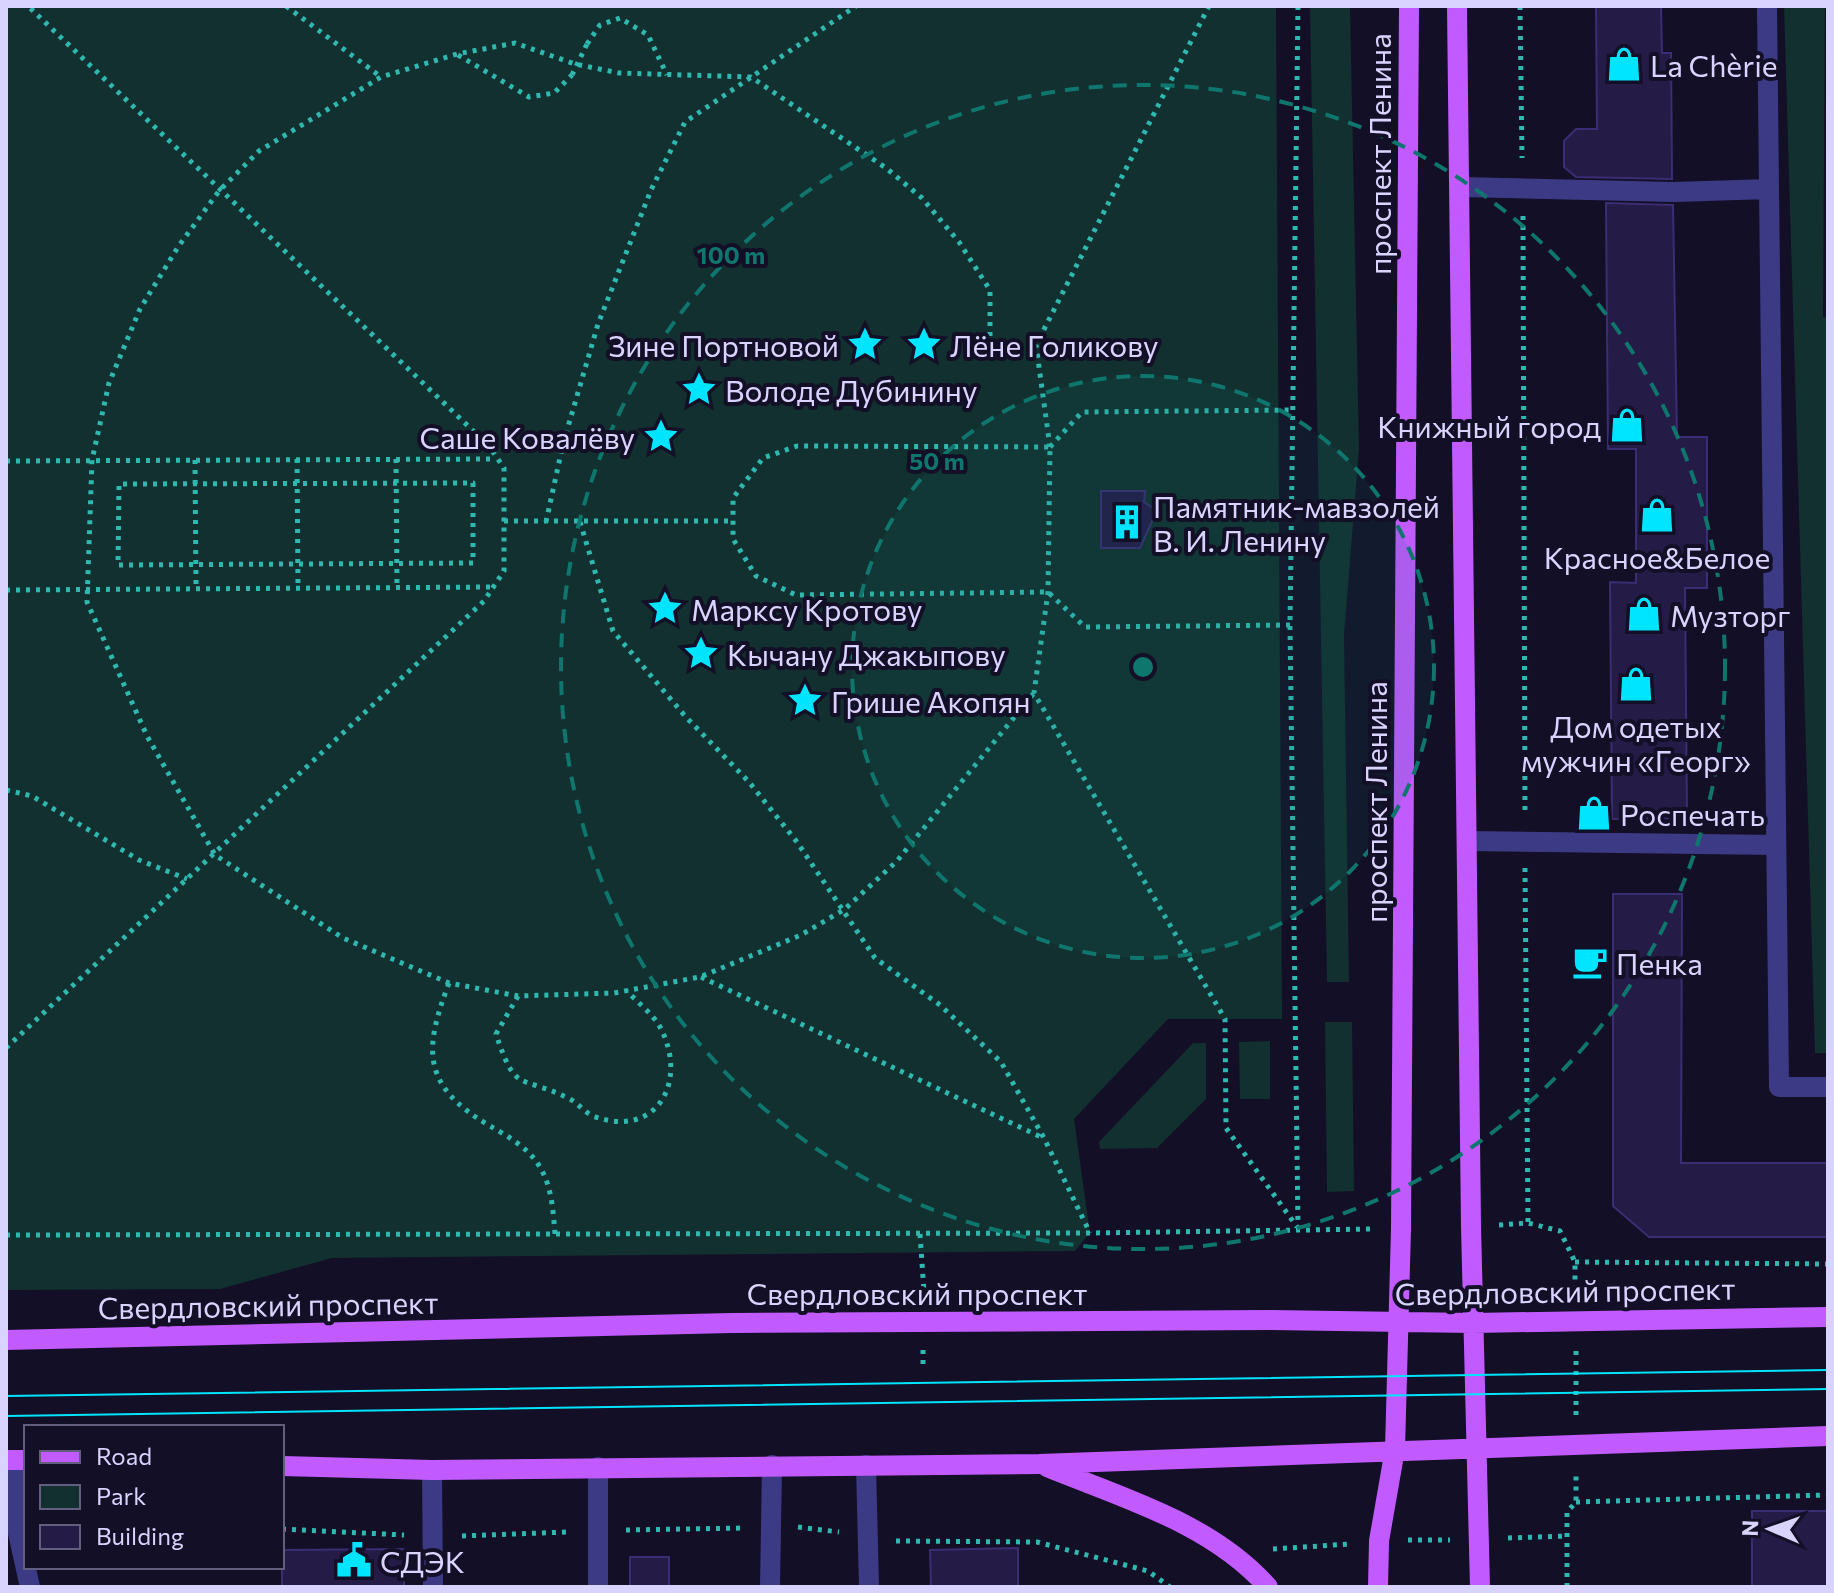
<svg xmlns="http://www.w3.org/2000/svg" width="1834" height="1593" viewBox="0 0 1834 1593" font-family="Commissioner,sans-serif">
<style>
.green{fill:#12302f}
.building{fill:#241b47;stroke:#3b2d73;stroke-width:2}
.lines{fill:none;stroke-linecap:round;stroke-linejoin:round}
.path{stroke:#2fb8b0;stroke-width:5;stroke-dasharray:4 6;stroke-linecap:butt}
.lane{stroke:#3d3a85;stroke-width:20}
.primary{stroke:#c25bff;stroke-width:20}
.tram{stroke:#00e5ff;stroke-width:2}
.path-bridge{stroke:#2fb8b0;stroke-width:5;stroke-dasharray:4 6;stroke-linecap:butt}
.ring{fill:none;stroke:#0f766e;stroke-width:4;stroke-dasharray:14 10}
.labels{text-anchor:middle;dominant-baseline:central;stroke-width:8;stroke-linejoin:round;paint-order:stroke}
.poi-label{font-size:30px;fill:#d9d4ff;stroke:#130f26;text-anchor:start}
.street-label{font-size:30px;fill:#d9d4ff;stroke:#130f26}
.centre{fill:#0f766e;stroke:#130f26;stroke-width:4}
.ring-label{font-size:24px;text-anchor:middle;font-weight:bold;fill:#0f766e;stroke:#130f26;stroke-width:8;stroke-linejoin:round;paint-order:stroke}
</style>
<rect width="100%" height="100%" fill="#130f26"/>
<!-- green -->
<path class="green" d="M6 6H1276L1282 1019H1168L1074 1119 1090 1233 1075 1251 332 1258 220 1289 6 1290Z
M1310 6H1350L1359 449 1344 635 1349 982H1327Z
M1784 6H1825L1823 317 1828 318V1053H1815Z
M1325 1022H1352L1354 1191 1327 1192Z
M1270 1041V1099H1240L1239 1042Z
M1193 1043H1206V1099L1157 1148 1100 1149 1099 1142Z"/>
<!-- building -->
<path class="building" d="M1596 6H1661L1662 53H1671L1672 179 1576 177 1564 167V141L1576 129H1597Z
M1606 203 1673 205 1677 437H1707V588H1685L1687 818 1612 819 1610 582 1636 583V449H1608Z
M1101 491H1145L1144 502 1153 508V519L1140 548H1101Z
M1613 894H1682L1681 1163H1828V1237H1649L1613 1206Z
M1752 1511H1828V1587H1752Z
M1018 1548V1587H931L930 1550Z
M404 1549V1587H282V1550Z
M630 1557H669V1587H630Z"/>
<g class="lines">
<!-- path -->
<path class="path" d="M286 6 381 77
M1298 6 1290 625 1298 1227
M1520 6 1522 158
M587 44 600 25 620 18 648 35 667 75
M458 55 529 97 554 93 572 75
M1523 216 1525 814
M990 346V290L959 242 922 198 886 168 751 77 619 73 575 64 515 43 457 54 381 77 259 151 219 191 178 247 140 309 109 383 92 460 87 602 147 736 215 855 343 938 449 983 518 996 614 993 700 977 801 935 845 909 897 861 1034 693
M1050 447 1036 345 1209 6
M1050 447 1082 412 1293 410
M297 459 298 588
M396 459 397 588
M195 460 196 588
M6 461 496 459
M473 483V563L118 565 119 484Z
M504 521H734
M546 522 563 444 598 324 651 190 685 122 856 6
M580 522 613 631 685 716 749 782 797 842 875 958 940 1005 1001 1062 1044 1138 1090 1233
M6 590 492 587
M1290 625 1085 627 1048 592 796 595 756 576 733 539V498L763 458 797 446 1050 447 1048 592 1034 693 1225 1019 1226 1128 1297 1227
M6 790 32 796 139 860 187 879
M1525 868 1528 1223
M701 977 1043 1138
M449 983C423 1051 422 1086 490 1126 506 1135 528 1148 538 1164 552 1185 553 1210 555 1234
M518 996 496 1034C516 1095 519 1074 568 1098 577 1102 584 1112 593 1116 657 1140 689 1081 660 1027 653 1014 637 1002 627 991
M6 1048 484 601 504 571V468L489 446 28 6
M1499 1225 1528 1223 1560 1231 1575 1262V1295
M920 1234 924 1292
M6 1235 1090 1233 1373 1229
M1575 1262 1828 1264
M923 1350V1367
M1576 1415V1349
M1576 1502 1828 1495
M798 1527 839 1532
M282 1529 404 1535
M626 1530 744 1528
M462 1536 568 1532
M1508 1538 1567 1536
M1408 1540H1450
M896 1541 1037 1542 1148 1571 1170 1587
M1273 1549 1350 1544
M1567 1587V1512L1576 1502V1473"/>
<!-- lane -->
<path class="lane" d="M1767 6 1779 1087H1828
M1461 187 1674 192 1769 189
M1469 841 1776 845
M16 1460 14 1515 30 1587
M866 1465 869 1587
M432 1470 433 1587
M598 1587V1467
M770 1587 772 1465"/>
<!-- primary -->
<path class="primary" d="M1457 6 1471 1226 1480 1587
M6 1340 731 1323 1269 1320 1473 1323 1828 1317
M6 1460H26
M282 1466 432 1470 1039 1464 1828 1436
M1047 1467C1125 1499 1211 1523 1268 1587
M1378 1587 1379 1541 1395 1449 1401 1229 1409 6"/>
<!-- tram -->
<path class="tram" d="M6 1396 1828 1370
M6 1416 1828 1389"/>
<!-- path-bridge -->
<path class="path-bridge" d="M572 75 587 44"/>
</g>
<!-- distance rings -->
<circle cx="1143" cy="667" r="291" fill="#0f766e" fill-opacity=".12"/>
<g class="ring">
<circle cx="1143" cy="667" r="291"/>
<circle cx="1143" cy="667" r="582"/>
</g>
<!-- icons -->
<defs>
<g id="shop-bare" transform="scale(2.76)"><path d="M-5-2.5h2.3a2.7 3.5 0 0 1 5.4 0H5L5.5 6h-11ZM-1.5-2.5h3a1.5 2.3 0 0 0-3 0Z" fill="#00e5ff" stroke="#130f26" stroke-width="2.5" paint-order="stroke"/></g>
<g id="sight-bare" transform="scale(2.76)"><path d="M0-6L1.8-2.2L6-1.7L2.9 1.2L3.7 5.4L0 3.3L-3.7 5.4L-2.9 1.2L-6-1.7L-1.8-2.2Z" fill="#00e5ff" stroke="#130f26" stroke-width="2.5" paint-order="stroke"/></g>
<g id="building-bare" transform="scale(2.76)"><path d="M-4-6H4V6H1V3H-1V6H-4ZM-2.5-4.3h1.7v1.8h-1.7ZM.8-4.3h1.7v1.8H.8ZM-2.5-1h1.7V.8h-1.7ZM.8-1h1.7V.8H.8Z" fill="#00e5ff" stroke="#130f26" stroke-width="2.5" paint-order="stroke"/></g>
<g id="cafe-bare" transform="scale(2.76)"><path d="M-5.5-4.5H6V0H3Q3 3.5 0 3.5H-2.5Q-5.5 3.5-5.5 0ZM3-3.2v2h1.7v-2ZM-6 4.5H4V6H-6Z" fill="#00e5ff" stroke="#130f26" stroke-width="2.5" paint-order="stroke"/></g>
<g id="civic-bare" transform="scale(2.76)"><path d="M-.6-6.5H3V-4.5H.6V-3L4-1V1h2V6H-6V1h2V-1L-.6-3ZM-1.2 2.5V6h2.4V2.5Z" fill="#00e5ff" stroke="#130f26" stroke-width="2.5" paint-order="stroke"/></g>
</defs>
<g fill-rule="evenodd">
<use href="#shop-bare" x="1624" y="64"/>
<use href="#sight-bare" x="865" y="344"/>
<use href="#sight-bare" x="924" y="344"/>
<use href="#sight-bare" x="699" y="389"/>
<use href="#shop-bare" x="1627" y="425"/>
<use href="#sight-bare" x="661" y="436"/>
<use href="#shop-bare" x="1657" y="515"/>
<use href="#building-bare" x="1127" y="522"/>
<use href="#sight-bare" x="665" y="608"/>
<use href="#shop-bare" x="1644" y="614"/>
<use href="#sight-bare" x="701" y="653"/>
<use href="#shop-bare" x="1636" y="684"/>
<use href="#sight-bare" x="805" y="700"/>
<use href="#shop-bare" x="1594" y="813"/>
<use href="#cafe-bare" x="1590" y="962"/>
<use href="#civic-bare" x="354" y="1560"/>
</g>
<g class="labels">
<!-- poi labels -->
<g class="poi-label">
<text x="1650" y="64">La Chèrie</text>
<text x="839" y="344" text-anchor="end">Зине Портновой</text>
<text x="950" y="344">Лёне Голикову</text>
<text x="725" y="389">Володе Дубинину</text>
<text x="1601" y="425" text-anchor="end">Книжный город</text>
<text x="635" y="436" text-anchor="end">Саше Ковалёву</text>
<text x="1153" y="505">Памятник-мавзолей<tspan x="1153" dy="34">В. И. Ленину</tspan></text>
<text x="1657" y="556" text-anchor="middle">Красное&amp;Белое</text>
<text x="691" y="608">Марксу Кротову</text>
<text x="1670" y="614">Музторг</text>
<text x="727" y="653">Кычану Джакыпову</text>
<text x="831" y="700">Грише Акопян</text>
<text x="1636" y="725" text-anchor="middle">Дом одетых<tspan x="1636" dy="34">мужчин «Георг»</tspan></text>
<text x="1620" y="813">Роспечать</text>
<text x="1616" y="962">Пенка</text>
<text x="380" y="1560">СДЭК</text>
</g>
<!-- street labels -->
<g class="street-label">
<text transform="translate(1378 154) rotate(-90)">проспект Ленина</text>
<text transform="translate(1374 802) rotate(-90)">проспект Ленина</text>
<text transform="translate(1565 1290) rotate(-1)">Свердловский проспект</text>
<text x="917" y="1292">Свердловский проспект</text>
<text transform="translate(268 1304) rotate(-1)">Свердловский проспект</text>
</g>
</g>
<circle cx="1143" cy="667" r="12" class="centre"/>
<g class="ring-label">
<text x="731" y="264">100 m</text>
<text x="937" y="470">50 m</text>
</g>
<!-- border -->
<rect width="1834" height="1593" fill="none" stroke="#d9d4ff" stroke-width="16"/>
<!-- legend -->
<rect x="24" y="1425" width="260" height="144" fill="#130f26" stroke="#625e7d" stroke-width="2"/>
<rect x="40" y="1451" width="40" height="12" fill="#c25bff" stroke="#625e7d" stroke-width="2"/>
<text x="96" y="1465" font-size="24" fill="#d9d4ff">Road</text>
<rect x="40" y="1485" width="40" height="24" fill="#12302f" stroke="#625e7d" stroke-width="2"/>
<text x="96" y="1505" font-size="24" fill="#d9d4ff">Park</text>
<rect x="40" y="1525" width="40" height="24" fill="#241b47" stroke="#625e7d" stroke-width="2"/>
<text x="96" y="1545" font-size="24" fill="#d9d4ff">Building</text>
<!-- north arrow -->
<g transform="translate(1770 1529) rotate(272)" stroke="#130f26" stroke-width="6" paint-order="stroke">
<path d="M0-6L14 30L0 20L-14 30Z" fill="#d9d4ff"/>
<text y="-12" font-size="22" font-weight="bold" text-anchor="middle" fill="#d9d4ff">N</text>
</g>
</svg>
